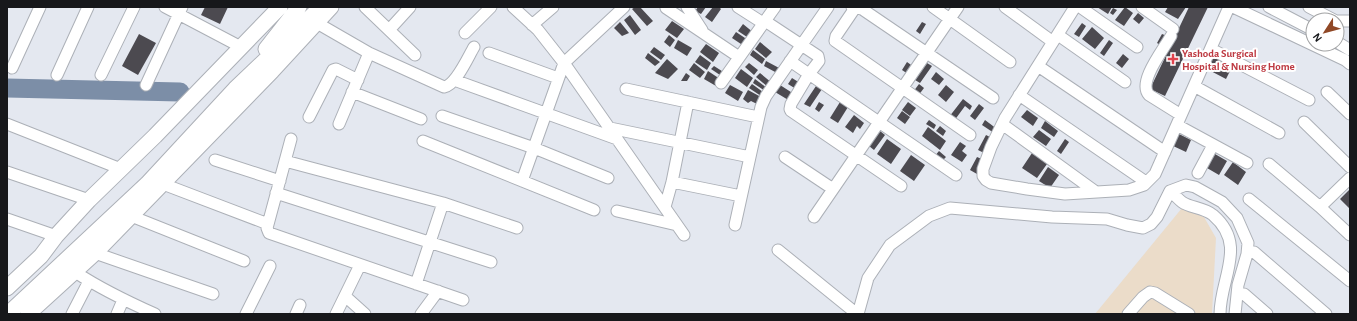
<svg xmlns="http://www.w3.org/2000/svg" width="1357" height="321" viewBox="0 0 1357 321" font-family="'Alegreya Sans',sans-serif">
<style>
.industrial{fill:#ebdcc9}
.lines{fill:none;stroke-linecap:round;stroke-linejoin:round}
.river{stroke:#7c8ea7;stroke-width:19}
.building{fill:#4c4a50}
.minor-casing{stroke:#acb0b7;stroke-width:13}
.major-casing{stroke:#acb0b7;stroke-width:17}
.minor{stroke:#fff;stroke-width:11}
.major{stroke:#fff;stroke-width:15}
.health-dot{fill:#e0444e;stroke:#fff;stroke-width:1.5}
.labels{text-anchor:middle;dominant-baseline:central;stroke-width:4;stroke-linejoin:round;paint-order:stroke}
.health-label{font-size:11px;font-weight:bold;fill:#be3a42;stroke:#fff;text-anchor:start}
</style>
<rect width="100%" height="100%" fill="#e4e8f0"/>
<!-- industrial -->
<path class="industrial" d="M1182 208 1204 217 1216 238 1212 314H1095Z"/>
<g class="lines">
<!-- river -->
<path class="river" d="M7 88 180 92"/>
</g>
<!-- building -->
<path class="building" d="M205 7H228L220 24 201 15Z
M635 7H640L653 21 647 26 632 9Z
M698 7H706L701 14 695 11Z
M713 7H719L721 9 712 22 705 17Z
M1097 7H1112L1108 14Z
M1125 7 1133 13 1124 26 1115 20Z
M1168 7H1186L1178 19 1165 12Z
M1189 7H1208L1165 96 1150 89Z
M1113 8 1117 10 1113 15 1110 13Z
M1138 13 1144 18 1139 24 1133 19Z
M630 15 641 30 635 35 624 20Z
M672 21 684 29 677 38 665 30Z
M620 22 629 33 622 36 614 28Z
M922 22 926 24 920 34 916 31Z
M1082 23 1086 26 1079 37 1074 34Z
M743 24 754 33 750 39 738 31Z
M1092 27 1104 38 1095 49 1082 39Z
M736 32 748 40 744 46 732 38Z
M139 34 156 43 138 75 122 66Z
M1162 34 1167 36 1162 46 1157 43Z
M669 35 675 40 670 47 664 42Z
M678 40 692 48 687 56 674 48Z
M1109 40 1113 43 1104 56 1100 53Z
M760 42 772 52 766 58 755 49Z
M706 44 719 53 713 62 700 52Z
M654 47 665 55 661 60 650 52Z
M753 50 765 59 762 64 750 55Z
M1213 52 1234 63 1226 79 1205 68Z
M648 53 660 62 655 66 645 58Z
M1123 54 1129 59 1122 68 1116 63Z
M700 55 711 63 707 70 695 62Z
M667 59 678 69 668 79 655 73Z
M766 61 781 69 777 73 764 66Z
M907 62 914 67 908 74 902 70Z
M694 63 705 72 700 78 689 70Z
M749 63 758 70 754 75 745 67Z
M927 63 932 66 920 83 915 80Z
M714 66 725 73 723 77 711 69Z
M741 69 753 78 747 87 735 78Z
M708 71 720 79 716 86 704 79Z
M936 72 944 79 939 85 931 79Z
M686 73 690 76 687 81H681Z
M760 73 772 83 768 87 756 77Z
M792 78 800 83 796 89 788 84Z
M755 79 767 88 765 91 753 83Z
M752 84 763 92 761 96 749 88Z
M919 84 924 88 918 96 913 92Z
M730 85 743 92 738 101 725 93Z
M780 85 794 94 790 101 775 92Z
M946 85 954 92 946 102 938 95Z
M816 86 822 89 810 107 804 104Z
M748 90 761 97 757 104 751 101 748 103 743 99Z
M963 99 972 106 970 110 965 106 954 121 949 117Z
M819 102 824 105 819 112 815 109Z
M840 102 848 107 838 123 830 118Z
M908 102 916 108 910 116 902 110Z
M979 104 984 108 975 120 970 116Z
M1027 110 1038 118 1033 126 1021 117Z
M902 111 910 117 905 124 897 118Z
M854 115 864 123 860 129 857 126 853 133 845 127Z
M929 120 936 125 934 129 926 124Z
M985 120 997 129 994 133 982 125Z
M1045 121 1058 131 1054 137 1041 128Z
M940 126 946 131 943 136 936 131Z
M928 127 946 141 940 150 922 136Z
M1039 130 1051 139 1046 146 1033 137Z
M880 131 885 135 874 150 869 146Z
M1177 133 1191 140 1186 152 1171 145Z
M986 135 992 138 984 153 978 150Z
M887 139 901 149 891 164 877 154Z
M1065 139 1069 142 1061 154 1057 151Z
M960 142 966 146 962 151 967 155 962 162 951 155Z
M939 151 946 157 940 163 934 157Z
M1032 153 1047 164 1037 178 1022 168Z
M1215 154 1227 161 1219 175 1207 168Z
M911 155 925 165 914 181 900 171Z
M977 157 984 160 977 174 970 170Z
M1233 162 1246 172 1238 185 1224 175Z
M1048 167 1059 175 1050 188 1039 181Z
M1350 189V209L1340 199Z"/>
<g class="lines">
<!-- minor casing -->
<g class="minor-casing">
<path id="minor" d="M165 7 241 47
M365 7 415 55
M513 7 538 30 564 63 684 235
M687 7 702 30
M738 7 763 23
M852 7 862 9 993 98
M933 7 1010 62
M1005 7 1053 42
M1075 7 1005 118 991 147 983 169V176L986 180 991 183 1027 189 1065 194 1129 190 1144 185 1155 174 1229 7
M1080 7 1137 47
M1142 7 1173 29
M1233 7 1345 60 1350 64
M1269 7 1313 30
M1309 7 1334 20
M666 8 739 57
M855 8 836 36 835 41 970 135
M765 21 818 56 819 61 809 74 791 104 790 109 791 111 901 186
M1337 21H1350
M317 23 369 53 444 87C456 85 468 57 474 47
M532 25 553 7
M389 30 410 7
M465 33 491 7
M1058 35 1125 82
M1171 36C1164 49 1137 82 1149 95L1181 115
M1337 42 1350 50
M1211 49 1309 100
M489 53 558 78
M790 61 956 175
M1038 66 1165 152
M12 68 40 7
M57 75 88 7
M101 75 134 7
M454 80 617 139
M721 83 775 7
M146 85 182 7
M1194 86 1279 133
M626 89 758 117
M352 92 421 119
M1327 92 1350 114
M1019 95 1146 182
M442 116 534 148 608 178
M309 117 333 70 336 69 358 80
M1304 122 1350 167
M7 124 121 169
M339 124 369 53
M1002 124 1096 192
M1177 125 1247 163
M610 128 750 157
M291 139 267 228 269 233 463 300
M423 141 594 210
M785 157 833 189
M215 160 280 181
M285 161 443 203 517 228
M1269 164 1320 207 1350 235
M7 172 89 200
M1198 173 1213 145
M522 181 564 63 624 7
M672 182 741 196
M163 184 268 224
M1170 191C1174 194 1178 199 1182 202 1190 208 1203 207 1213 215 1248 245 1220 278 1220 314
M276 193 491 262
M1249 199 1350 281
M665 207 672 182 688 102
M1320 207 1350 178
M617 211 677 225
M131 216 244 261
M814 217 958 7
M7 219 56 236
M735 225 761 107 766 96 828 7
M778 250 857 314
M1254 252 1326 314
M95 253 213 294
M75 272C101 289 128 302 155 314
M416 284 443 203
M1244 294 1267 314
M345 296 365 314
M72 314 89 281
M117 314 123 300
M246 314 270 266
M296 314 300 305
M336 314 360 265
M421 314 438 291
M858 314 868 278 890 245 929 216 950 208 1052 217 1107 219 1127 225 1143 228 1151 224 1157 217 1170 191 1186 185 1195 187 1222 202 1237 218 1248 243 1247 254 1238 285 1235 314
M1128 314 1143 297 1150 292 1155 293 1189 314"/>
</g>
<!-- major casing -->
<g class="major-casing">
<path id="major" d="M266 49 299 7
M7 288 41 256 56 236 89 200 155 136 280 7
M8 314 147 184 235 89 321 7
M28 314 95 253 272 71 331 7"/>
</g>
<!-- minor -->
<use href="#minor" class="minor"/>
<!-- major -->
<use href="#major" class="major"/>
</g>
<!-- markers -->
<path class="health-dot" d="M1171 53h4v4h4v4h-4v4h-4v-4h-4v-4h4z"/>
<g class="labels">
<!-- health labels -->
<g class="health-label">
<text x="1182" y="53">Yashoda Surgical<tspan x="1182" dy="13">Hospital &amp; Nursing Home</tspan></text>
</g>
</g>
<!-- border -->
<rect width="1357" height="321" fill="none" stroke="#17181b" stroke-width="16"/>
<!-- north arrow -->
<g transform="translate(1325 32) rotate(234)"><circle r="19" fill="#ffffff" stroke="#a2a3a4"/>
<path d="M0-3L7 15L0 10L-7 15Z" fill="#904826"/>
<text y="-6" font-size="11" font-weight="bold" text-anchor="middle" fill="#17181b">N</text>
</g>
</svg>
